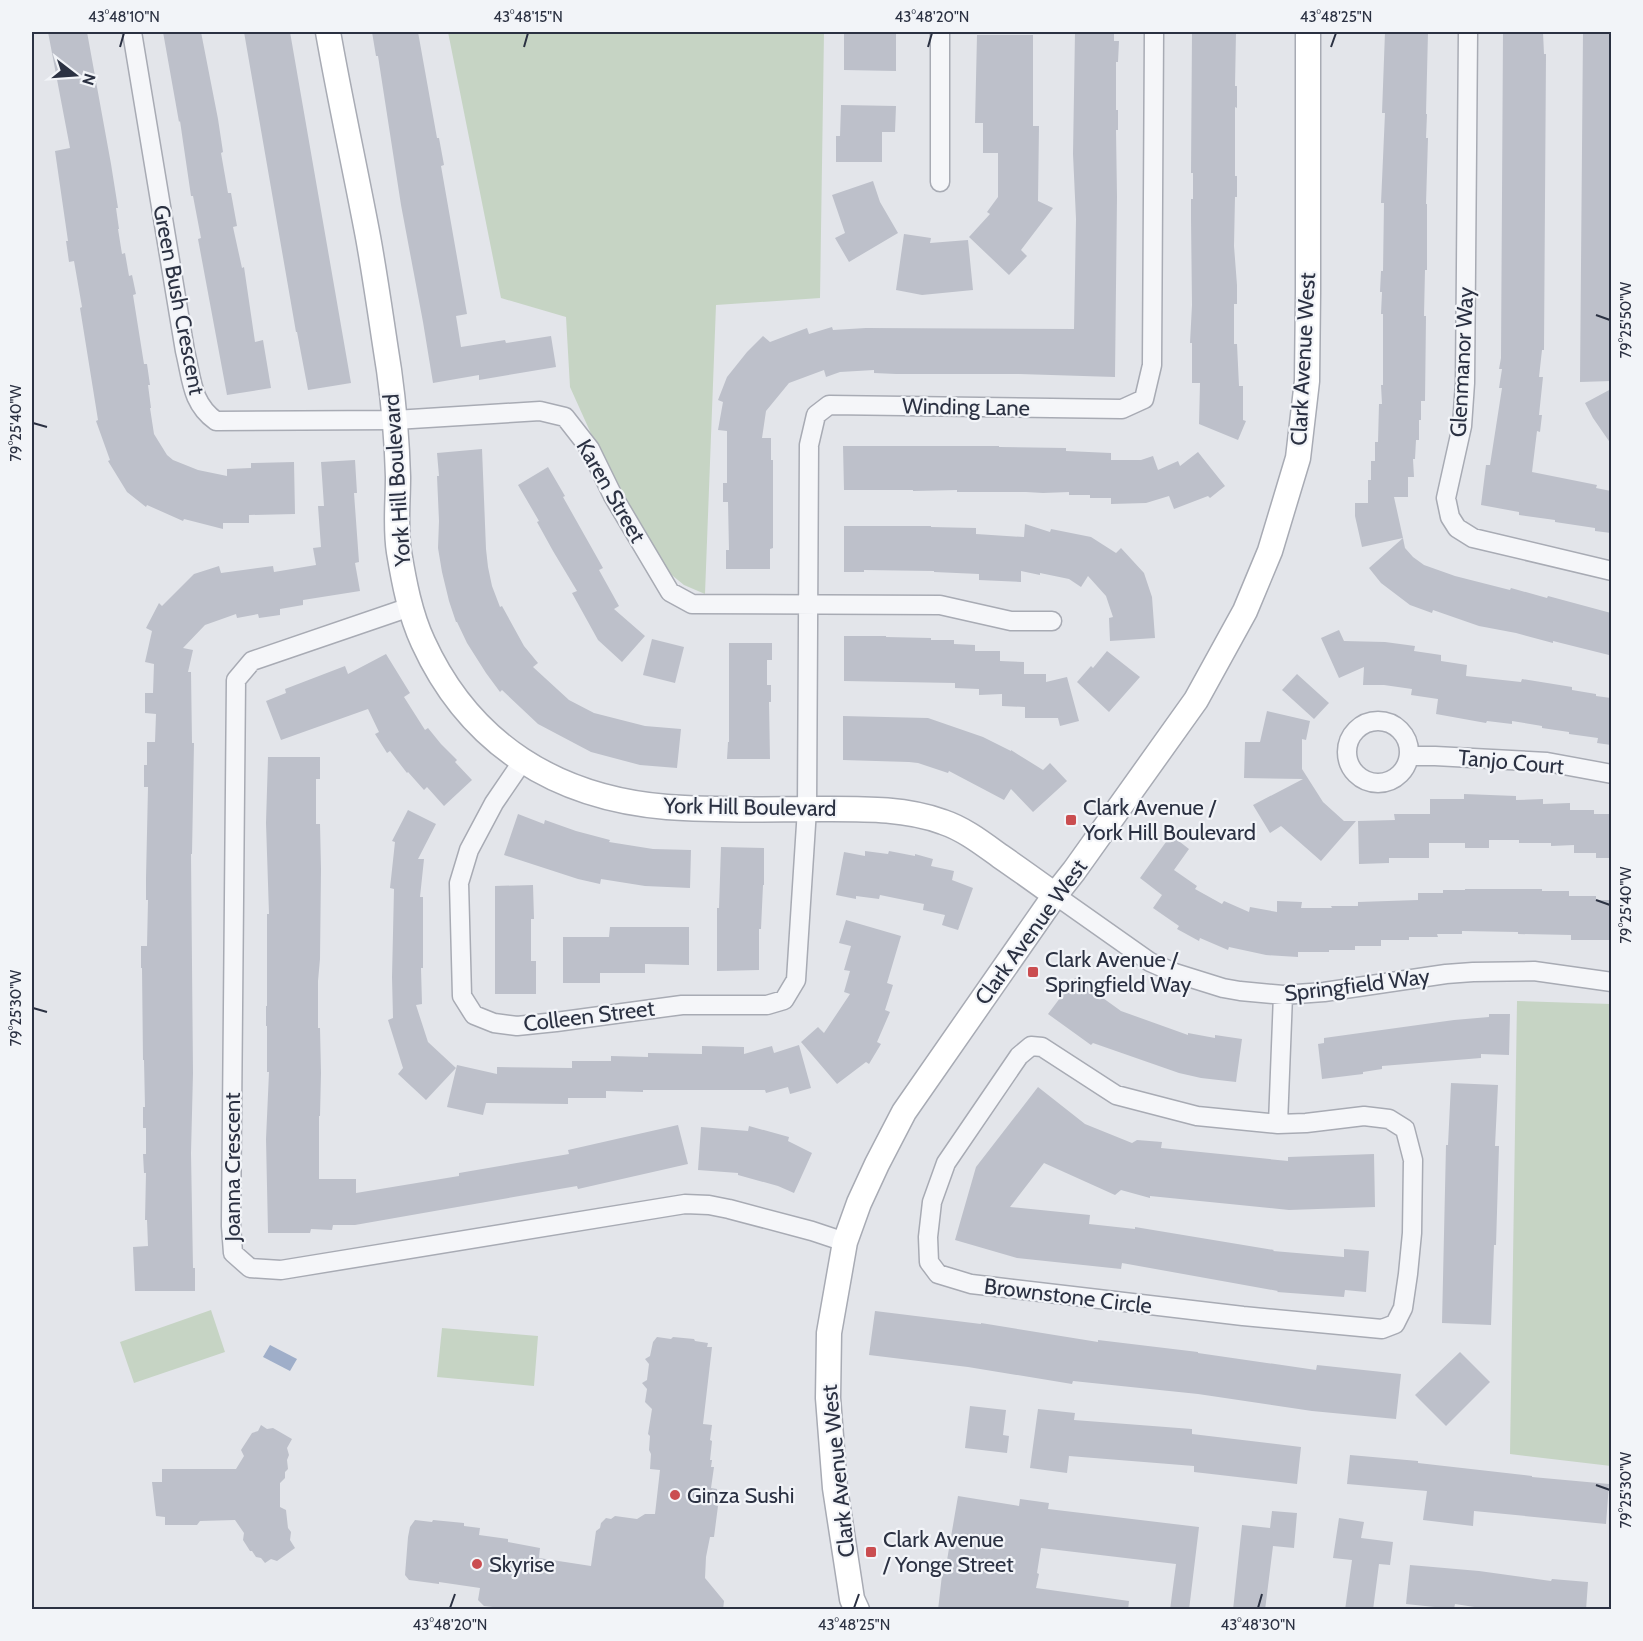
<svg xmlns="http://www.w3.org/2000/svg" width="1643" height="1641" viewBox="0 0 1643 1641" font-family="Cabin,sans-serif">
<style>
.green{fill:#c6d4c4}
.water{fill:#9faec9}
.building{fill:#bdc0ca}
.lines{fill:none;stroke-linecap:round;stroke-linejoin:round}
.street-casing{stroke:#a8abb4;stroke-width:21}
.secondary-casing{stroke:#a8abb4;stroke-width:27}
.street{stroke:#f5f6f9;stroke-width:18}
.secondary{stroke:#fff;stroke-width:24}
.ticks{fill:none;stroke:#2b3142;stroke-width:2}
.poi-dot{fill:#ca4d50;stroke:#f2f4f8;stroke-width:2}
.labels{text-anchor:middle;dominant-baseline:central;stroke-width:4.5;stroke-linejoin:round;paint-order:stroke}
.street-label{font-size:22px;fill:#2b3142;stroke:#f2f4f8}
.poi-label{font-size:22px;fill:#2b3142;stroke:#f2f4f8;text-anchor:start}
.neatline{fill:none;stroke:#2b3142;stroke-width:2}
.ticks-label{font-size:15px;text-anchor:middle;fill:#2b3142}
</style>
<rect width="100%" height="100%" fill="#e3e5ea"/>
<!-- green -->
<path class="green" d="M448 32H824L820 298 716 305 705 594 684 585 668 572 602 458 570 387 566 317 501 298Z
M1517 1001 1611 1004V1466L1510 1454Z
M211 1310 225 1352 134 1383 120 1342Z
M442 1328 538 1336 534 1386 437 1377Z"/>
<!-- water -->
<path class="water" d="M270 1345 297 1359 290 1371 263 1357Z"/>
<!-- building -->
<path class="building" d="M48 32H87L111 164 118 208H116L119 229H118L122 254 125 253 129 276 132 275 136 294 133 295 144 364H147L150 385H148L151 408H150L154 434 167 455 173 460 198 470 227 476V469L251 468V463L294 462 295 514 249 515V523H223V529L184 519 183 521 147 505 146 507 127 492 108 461 110 460 96 421 98 420 80 308 82 307 74 261 69 262 66 241H68L55 151 70 148Z
M163 32H201L218 119 223 152 221 153 228 193H231L237 226 233 227 242 268 244 267 255 342 263 340 271 388 227 395 198 239 201 238 193 196H191L180 121 179 122Z
M244 32H290L351 383 308 390 297 332H296Z
M372 32H418L437 138H439L444 165 441 166 467 314 456 316 461 347 505 340 506 343 551 336 556 367 479 380V375L433 383 423 322 401 205 378 56H376Z
M844 32H896V71L844 70Z
M1075 32H1114V41H1119L1118 62H1116V110H1118V130H1116L1117 197 1115 377 1019 374H896L874 373V370L840 372 826 377 824 370 789 383 766 411 762 438H771V460H773V548L770 549V569H726V550H729L728 502H723V483H727V431L718 430 723 402 718 400 727 377 747 352 763 336 770 342 807 328 809 334 832 327 833 330 866 328 1074 329 1076 219 1073 154Z
M1192 32H1236L1235 86H1237V108L1235 107V176H1237V197H1235L1234 246 1237 285V304H1234V344H1237L1239 386H1243V420L1246 421 1238 440 1199 424 1200 383H1192V343H1190L1192 305 1191 219V199H1193V173H1191Z
M1385 32H1428L1426 114H1427L1426 138H1428L1426 204H1427V270H1425L1424 316H1426L1425 401H1421V420H1419V440H1416L1415 459H1413L1414 477H1408V497H1394L1403 538 1362 547 1355 516V503H1368V480H1371V461H1375V442H1378L1379 404H1382L1381 385H1383V314H1381L1382 292H1380L1381 271H1383L1384 203H1381L1385 113H1382Z
M1503 32H1543L1544 54H1546L1544 350H1542L1539 377H1543L1539 415H1542L1540 432 1537 431 1532 472 1597 485 1596 488 1611 491V533L1595 531V528L1555 522V520L1519 515V512L1481 505 1486 465H1490L1502 388H1499L1502 369H1499L1501 358Z
M1583 32H1611V381L1580 382Z
M977 35H1033V126H1039L1038 201 1053 208 1021 250 1027 256 1009 275 969 237 990 214 987 212 998 197V153H983V123H975Z
M841 105 896 106 895 132H882V162H836V136H840Z
M873 181 880 202 898 233 849 262 835 238 845 233 832 195Z
M904 234 931 238 930 243 968 240 973 290 922 295 896 290Z
M1611 389V444L1593 418 1585 403Z
M843 446H999V447L1066 448V451L1111 453V460H1141L1153 456 1158 470 1178 461 1180 466 1198 452 1225 486 1210 498 1208 496 1174 509 1169 496 1146 503 1111 504V498H1090V495H1069V492L1043 493 1026 492H957V490L913 491V490H844Z
M482 449 486 549 488 567 492 586 500 607 502 606 524 646 538 663 533 667 569 700 594 713 645 726 681 729 677 768 640 765 591 752 538 724 502 690 500 692 486 673 467 643 457 622H456L449 601 442 572 438 548 439 521 437 476H439L437 453Z
M355 460 357 493H354L359 562 355 563 360 591 303 600V605L280 609V615L259 618 258 614 237 618 236 614 205 625 183 648 193 650 188 672H191L192 743H194L192 854H191L193 1073 191 1153 193 1268H195V1291H135L133 1247 148 1246 147 1220H145L146 1173H144L143 1154H146V1128H143V1107H145L144 1060H143L142 968H141V946H147L148 900H146V878L148 787H144V765H147V742H155L156 714 145 713V693H153L154 664 145 662 152 631 146 628 159 603 162 606 194 574 219 566 221 573 273 566 274 572 316 565 313 548 321 547 318 506H324L321 462Z
M548 467 565 496 563 497 603 568 599 570 619 606 614 609 645 636 622 662 598 640 572 593 577 591 553 551 537 522 539 521 518 485Z
M1025 524 1050 532 1051 529 1091 537 1116 553 1121 548 1144 573 1152 597 1155 638 1110 641 1109 618 1113 617 1106 596 1088 576 1081 587 1069 579 1040 573V575L1021 571V582L979 580V574L934 572V571L864 570V572H844V526H931V527L976 528V534L1024 537Z
M1403 538 1405 548 1413 557 1424 565 1455 576 1510 590 1511 588 1547 598 1548 596 1611 613V645L1609 655 1553 641V643L1516 633 1479 626 1433 610 1432 613 1410 605 1381 583 1369 568Z
M1339 630 1344 641 1385 642 1415 646 1414 651 1441 655V661L1467 665 1466 676 1521 682 1522 679 1572 687V690L1596 694V696L1611 698V745L1597 743 1598 738 1569 734V732L1542 728V726L1512 721V724L1487 721 1486 723 1436 714 1438 699 1411 695 1412 689 1384 685H1363L1364 667 1339 678 1321 638Z
M844 636H886V637L931 638V640H954V644L975 645V651H1000V661L1024 662V674H1046V682L1067 677 1079 721 1060 726 1058 718H1025V707L1002 706V694L979 695V689L955 688V683L844 681Z
M652 639 684 647 675 683 643 675Z
M729 643H772V660H767V685H771V702H769L770 759H727L728 742H729Z
M1107 651 1140 677 1109 712 1077 682 1091 666 1093 668Z
M386 654 410 693 404 697 425 730 428 728 441 744 457 760 455 762 472 780 444 806 427 787 424 790 408 772 407 773 390 751 387 753 375 734 379 732 368 709 281 740 266 701 286 693 285 689 345 666 348 674Z
M1297 674 1329 703 1314 719 1282 690Z
M1267 711 1310 721 1306 740 1302 739V769L1323 802 1344 821H1356L1321 861 1281 826 1270 833 1253 805 1303 779 1244 778 1245 742H1260Z
M843 716 928 718 983 737 1011 751V750L1043 770 1050 763 1067 781 1033 812 1011 789 1004 800 949 771 948 773 918 763 909 762 843 760Z
M268 757H320V779H316V824H320L321 869 320 959 318 981V1028H320L321 1073 320 1116H319V1179H356V1193L459 1176V1173L569 1154 568 1150 678 1125 688 1164 578 1189 577 1186 355 1225H333L332 1230 311 1229 310 1233H268L266 1139 269 1072H267V1026H266V1006H267V914H269L266 823Z
M1464 794 1516 796V800L1543 799V804L1570 803V810H1594V814H1611V858H1596V853H1574V845L1551 846V843H1519V840H1489V848H1465V843H1429V858H1389V863L1359 864 1358 821 1395 820 1394 814H1430V799H1464Z
M408 810 436 824 418 859H424L420 897H423V968H421L422 1004 416 1005 428 1042 456 1068 426 1100 398 1074 403 1068 388 1020 393 1018 392 977 394 889 390 888 395 842 392 841Z
M518 814 544 824 545 820 576 831 610 840 609 842 653 849 691 850 690 888 645 886 601 879 600 884 578 879 504 855Z
M1171 835 1189 849 1174 870 1197 886 1195 889 1222 904 1224 901 1249 912 1250 907 1277 912V901L1302 902 1301 908H1332L1331 906H1358V902L1418 900V893H1443V890H1465V889H1542V891H1569V896H1596V900H1611V940H1571V935L1518 934V932L1462 931V934H1437L1438 937H1409V940H1381V946H1355V950H1329V952H1298V957L1266 955 1229 947 1228 950 1200 938 1199 941 1177 929 1179 926 1153 908 1162 895 1140 878Z
M721 847 764 848V885H763L761 929H759V970L717 971V908H719Z
M865 851 888 854 889 851 915 856V854L933 859 931 866 954 871 952 880 973 888 958 930 942 925 945 915 923 910 924 904 880 895 879 899 856 896V899L836 895 844 852 865 856Z
M533 885 534 919H531V961H536V994H495V886Z
M846 920 901 936 887 983 893 985 885 1010 890 1012 877 1042 881 1044 869 1064 866 1062 837 1084 801 1042 818 1027 824 1033 850 994 844 992 850 971 844 970 851 946 839 943Z
M610 927H689V965L645 964V973H600V983H563V937H609Z
M1075 978 1121 1011 1188 1035V1033L1215 1038V1035L1242 1039 1236 1082 1201 1078 1179 1073 1093 1043 1091 1045 1048 1014Z
M1489 1014H1510L1509 1055 1481 1054V1058L1382 1066V1069L1363 1072V1074L1322 1079 1318 1044 1324 1043V1038L1454 1020 1489 1017Z
M799 1045 811 1088 790 1094 788 1087 766 1093 765 1090H643V1092L606 1091V1098H568V1104L486 1103 483 1115 447 1107 457 1065 497 1074V1067L572 1068V1061H611V1056L648 1057V1053L702 1054V1046L744 1047V1054L772 1046 774 1053Z
M1451 1083 1498 1085 1495 1146H1499L1496 1245H1494L1491 1325 1442 1323 1446 1145H1448Z
M1038 1087 1085 1124 1132 1143 1137 1140 1162 1142 1161 1148 1288 1161V1157L1374 1154 1375 1207 1289 1210 1150 1196V1198L1121 1190 1115 1195 1044 1163 1010 1207 1090 1215 1089 1224 1135 1229V1227L1274 1250 1273 1251 1344 1257V1249L1369 1251 1366 1292 1345 1290 1344 1297 1277 1292 1278 1291 1122 1263 1121 1269 1017 1258 955 1240 976 1167Z
M749 1126 789 1137 788 1141 812 1153 794 1193 778 1186 738 1175V1173L698 1170 701 1127 748 1131Z
M875 1311 981 1324V1323L1098 1342V1340L1198 1352V1353L1316 1370 1317 1365 1401 1374 1396 1419 1312 1411 1198 1394 1073 1381 1072 1384 968 1367 869 1355Z
M657 1337 671 1339 673 1337 694 1339 695 1341 708 1343 707 1347H712L703 1424 712 1425 710 1440 712 1441 710 1460H712L711 1467H714L711 1488 717 1489 715 1505 718 1506 714 1537H710L706 1557 705 1578 724 1601 723 1610H520L484 1606 478 1600 480 1588 439 1582V1584L409 1580 405 1575 408 1537 410 1527 415 1520 432 1522 433 1520 464 1523V1526L480 1528 479 1535 508 1539V1542L540 1548 539 1558 591 1566 596 1531 600 1528 601 1523 606 1518 611 1519 615 1516 637 1519 645 1514H655L660 1470 650 1469 651 1454 649 1450 650 1436 648 1434 652 1409 645 1402 647 1389 642 1383 647 1380 649 1364 645 1359 650 1356 653 1342Z
M1460 1352 1490 1382 1446 1426 1415 1395Z
M970 1406 1006 1410 1003 1435 1009 1436 1007 1453 965 1448Z
M1038 1409 1075 1413 1074 1420 1192 1429V1434L1301 1447 1297 1484 1194 1472V1466L1069 1456 1067 1473 1030 1468Z
M261 1425 267 1429 273 1428 292 1439 287 1448 289 1455 287 1460 288 1469 285 1472V1478L280 1483V1507L286 1510 288 1528 291 1532 290 1540 295 1548 277 1561 271 1559 265 1563 261 1558 256 1557 252 1551H250L243 1540 244 1533 235 1520 200 1521 197 1525H165V1517L156 1516 152 1482H162V1469H236L244 1456 241 1450 252 1433 258 1431Z
M1350 1455 1418 1461V1463L1532 1476V1477L1609 1484 1606 1524 1474 1511 1473 1526 1423 1520 1427 1491 1347 1484Z
M958 1496 1019 1506 1020 1499 1049 1503 1048 1509 1199 1527 1189 1610H1170L1176 1564 1041 1548 1037 1573 1039 1574 1036 1588 1129 1601 1128 1610H938L943 1566H946Z
M1272 1511 1297 1513 1294 1548 1273 1546 1265 1610H1233L1242 1525 1270 1528Z
M1339 1518 1364 1522 1361 1538 1393 1542 1390 1565 1379 1564 1373 1610H1345L1352 1560 1333 1558Z
M1410 1565 1479 1571 1551 1581 1552 1579 1588 1582 1586 1610H1494L1455 1604 1454 1609 1406 1604Z"/>
<g class="lines">
<!-- street casing -->
<g class="street-casing">
<path id="street" d="M132 32 185 351C192 379 191 403 216 421L395 420 540 411 565 417 590 449 613 496 670 592 692 604 940 605 1011 621H1052
M940 32V182
M1468 32 1465 383 1462 426 1446 498 1450 517 1457 528 1473 538 1612 571
M410 607 252 661 236 680 231 1226 233 1253 250 1268 281 1270 685 1204 709 1205 729 1209 812 1231 845 1242
M1347 752a31 31 0 1 1 62 0a31 31 0 1 1-62 0Z
M1409 756H1435L1547 762 1612 774
M522 762 494 803 469 850 459 883 462 996 474 1015 494 1023 517 1026 556 1022 682 1005H767L784 1000 796 980 807 809 809 445 816 415 829 405 1122 409 1144 399 1152 365 1154 32
M1055 895 1150 962 1175 973 1223 988 1240 991 1283 995 1324 992 1446 974 1473 972 1534 971 1612 982
M1031 1046 1042 1047 1116 1095 1197 1116 1278 1124 1306 1123 1364 1116 1389 1119 1405 1129 1413 1160 1412 1233 1408 1274 1403 1308 1395 1324 1382 1329 1243 1316 971 1284 938 1274 929 1262 928 1237 932 1202 946 1163 1019 1056Z
M1278 1124 1283 995"/>
</g>
<!-- secondary casing -->
<g class="secondary-casing">
<path id="secondary" d="M328 32C340 100 355 168 368 237 376 281 382 326 389 370 394 406 397 441 398 477 398 502 395 528 399 552 404 582 410 614 423 642 470 745 557 798 667 807 719 811 771 809 822 809 862 809 905 808 943 822 964 829 982 843 1000 856 1019 869 1037 882 1055 895
M857 1610 852 1599 835 1488 828 1398 829 1333 845 1242 859 1203 877 1164 904 1112 1055 895 1074 871 1196 700 1245 611 1270 551 1298 458 1307 381 1308 292V32"/>
</g>
<!-- street -->
<use href="#street" class="street"/>
<!-- secondary -->
<use href="#secondary" class="secondary"/>
</g>
<!-- ticks -->
<path class="ticks" d="M120 47 124 33M524 47 528 33M928 47 932 33M1331 47 1336 33M1596 315 1610 320M33 423 47 427M1596 900 1610 905M33 1008 47 1012M1596 1485 1610 1490M450 1608 455 1594M854 1608 859 1594M1258 1608 1262 1594"/>
<!-- markers -->
<g class="poi-dot">
<rect x="1065" y="814" width="12" height="12" rx="3"/>
<rect x="1027" y="966" width="12" height="12" rx="3"/>
<circle cx="675" cy="1495" r="6"/>
<rect x="865" y="1546" width="12" height="12" rx="3"/>
<circle cx="477" cy="1564" r="6"/>
</g>
<g class="labels">
<!-- street labels -->
<g class="street-label">
<text transform="translate(179 300) rotate(79)">Green Bush Crescent</text>
<text transform="translate(1303 359) rotate(-87)">Clark Avenue West</text>
<text transform="translate(1462 362) rotate(-87)">Glenmanor Way</text>
<text transform="translate(966 407) rotate(1)">Winding Lane</text>
<text transform="translate(397 480) rotate(-94)">York Hill Boulevard</text>
<text transform="translate(611 491) rotate(60)">Karen Street</text>
<text transform="translate(1511 762) rotate(5)">Tanjo Court</text>
<text transform="translate(750 807) rotate(1)">York Hill Boulevard</text>
<text transform="translate(1031 932) rotate(-54)">Clark Avenue West</text>
<text transform="translate(1357 985) rotate(-7)">Springfield Way</text>
<text transform="translate(589 1016) rotate(-7)">Colleen Street</text>
<text transform="translate(232 1167) rotate(-90)">Joanna Crescent</text>
<text transform="translate(1068 1296) rotate(7)">Brownstone Circle</text>
<text transform="translate(838 1471) rotate(-96)">Clark Avenue West</text>
</g>
<!-- poi labels -->
<g class="poi-label">
<text x="1083" y="807">Clark Avenue /<tspan x="1083" dy="25">York Hill Boulevard</tspan></text>
<text x="1045" y="959">Clark Avenue /<tspan x="1045" dy="25">Springfield Way</tspan></text>
<text x="687" y="1495">Ginza Sushi</text>
<text x="883" y="1539">Clark Avenue<tspan x="883" dy="25">/ Yonge Street</tspan></text>
<text x="489" y="1564">Skyrise</text>
</g>
</g>
<!-- border -->
<rect width="1643" height="1641" fill="none" stroke="#f2f4f8" stroke-width="66"/>
<!-- north arrow -->
<g transform="translate(75 75) rotate(107)" stroke="#f2f4f8" stroke-width="4.5" paint-order="stroke">
<path d="M0-4.5L10 22L0 15L-10 22Z" fill="#2b3142"/>
<text y="-9" font-size="16" font-weight="bold" text-anchor="middle" fill="#2b3142">N</text>
</g>
<rect x="33" y="33" width="1577" height="1575" class="neatline"/>
<g class="ticks-label">
<text x="124" y="22">43°48'10"N</text>
<text x="528" y="22">43°48'15"N</text>
<text x="932" y="22">43°48'20"N</text>
<text x="1336" y="22">43°48'25"N</text>
<text transform="translate(1626 320) rotate(-90)" y="5">79°25'50"W</text>
<text transform="translate(16 423) rotate(-90)" y="5">79°25'40"W</text>
<text transform="translate(1626 905) rotate(-90)" y="5">79°25'40"W</text>
<text transform="translate(16 1008) rotate(-90)" y="5">79°25'30"W</text>
<text transform="translate(1626 1490) rotate(-90)" y="5">79°25'30"W</text>
<text x="450" y="1630">43°48'20"N</text>
<text x="854" y="1630">43°48'25"N</text>
<text x="1258" y="1630">43°48'30"N</text>
</g>
</svg>
